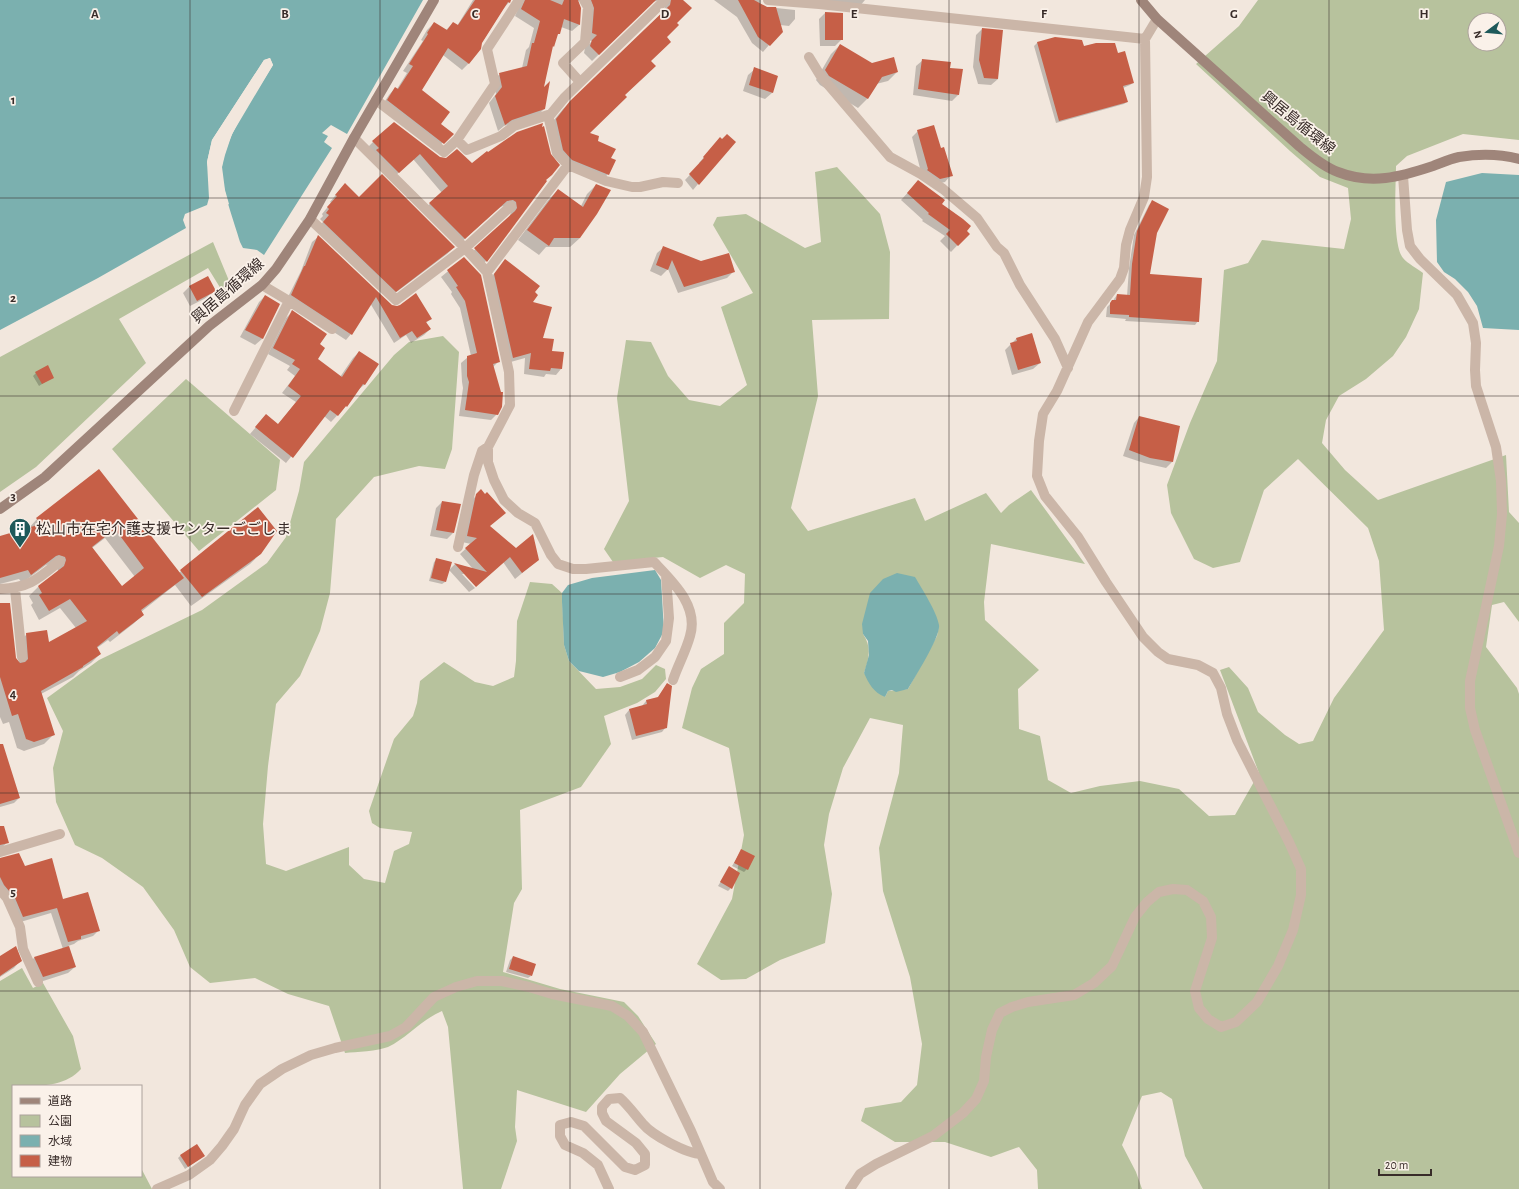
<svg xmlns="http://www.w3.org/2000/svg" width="1519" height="1189" viewBox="0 0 1519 1189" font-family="'Alegreya Sans','Noto Sans JP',sans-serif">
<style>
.green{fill:#b7c29d;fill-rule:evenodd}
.water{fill:#7bb0af}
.pier{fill:#f2e7dd}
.shadow{fill:#0003;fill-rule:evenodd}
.building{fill:#c65f47;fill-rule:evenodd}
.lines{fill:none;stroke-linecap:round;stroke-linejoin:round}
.street{stroke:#cbb6a8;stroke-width:10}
.secondary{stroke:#9f857a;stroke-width:10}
.grid{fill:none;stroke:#382c29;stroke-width:1;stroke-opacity:0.55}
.labels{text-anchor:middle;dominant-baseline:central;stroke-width:3.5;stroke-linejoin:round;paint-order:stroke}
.street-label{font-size:15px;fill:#382c29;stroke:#faf1e9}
.poi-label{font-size:15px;fill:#382c29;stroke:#faf1e9;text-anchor:start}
.grid-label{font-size:13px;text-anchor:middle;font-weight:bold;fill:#382c29;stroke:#faf1e9;stroke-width:3.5;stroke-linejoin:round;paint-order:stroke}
</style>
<rect width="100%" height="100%" fill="#f2e7dd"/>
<!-- green -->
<path class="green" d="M1258 0H1519V140L1463 134 1407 156 1396 166C1396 184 1392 245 1403 258 1408 264 1417 268 1423 273L1419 309 1406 337 1393 356 1366 379 1339 396 1326 420 1322 443 1345 470 1378 500 1506 455 1509 512 1519 523V622L1504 602 1492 605 1486 647 1517 688 1519 694V1189H1203L1185 1156 1172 1099 1161 1092 1142 1096 1122 1145 1136 1172 1142 1189H1038L1037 1170 1019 1147 991 1157 945 1142H895L861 1121 865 1108 901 1102 917 1085 922 1044 910 977 883 891 879 848 899 773 903 725 870 718 843 768 829 814 824 845 832 894 825 943 780 960 746 979 721 980 697 964 732 899 744 835 729 748 682 728 692 688 701 669 724 654V623L744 603 745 574 726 565 700 578 663 557 613 562 604 549 629 501 617 398 626 340 651 342 668 376 689 400 720 406 747 385 721 307 753 293 713 225 717 217 746 214 805 248 821 242 815 172 837 167 880 214 890 252 889 319 812 320 818 396 791 508 808 531 915 498 925 521 986 493 1001 513 1009 505 1031 490 1085 564 991 544 984 602 985 620 1039 670 1018 689 1019 729 1040 736 1048 780 1071 793 1100 786 1140 781 1179 789 1209 816 1235 815 1259 773 1220 670 1229 667 1248 688 1258 712 1285 735 1299 744 1313 741 1334 698 1384 630 1379 561 1368 528 1298 459 1264 490 1240 562 1213 568 1194 559 1171 513 1167 485 1190 423 1217 361 1224 270 1248 263 1262 240 1344 249 1351 219 1348 188 1320 177 1290 151 1196 64 1239 26ZM1475 20H1499V44H1475ZM939 626 937 636 908 689 888 691 885 697 864 673C869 659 872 647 863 634Z
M213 242 232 288 224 294 208 268 119 319 146 363 36 467 0 492V357Z
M443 336 459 352 452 449 445 469 419 466 374 477 336 519 330 593 320 631 300 676 276 704 268 766 263 824 266 864 286 871 349 847V865L364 879 385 883 394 851 409 844 412 832 380 828 372 823 369 811 394 739 413 716 417 703 420 681 444 662 475 682 493 686 514 677 516 661 517 621 530 582 552 584 562 593 564 645 569 661 596 689 620 687 642 679 656 665 665 669 666 679 655 692 637 703 604 716 611 744 581 787 520 810 522 889 514 903 503 972 560 989 624 1002 638 1016 656 1044 620 1074 586 1112 517 1090 515 1127 517 1141 501 1189H463L448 1027 442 1011C421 1020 407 1038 388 1047 378 1051 356 1052 345 1053L329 1006 288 994 255 978 210 983 190 967 174 930 143 887 102 858 75 845 56 802 53 768 63 731 47 698 99 660 202 610 267 563 286 537 299 491 304 462 394 355 409 342Z
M186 379 280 460 276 490 199 551 112 449Z
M22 968 33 988 43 983 73 1036 81 1069C64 1088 36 1086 13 1086V1176H141V1168L152 1189H0V981Z"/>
<!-- water -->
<path class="water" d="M0 0H423L347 134 331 125 322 133 328 136 324 142 332 148 264 255 257 250 243 248 240 242C234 221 221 188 222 167 225 136 257 92 273 65L270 58 264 60 212 140 207 162 209 198 207 205 185 214 183 220 186 228 98 278 0 330Z
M1482 173 1519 175V330L1483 328 1477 306 1468 292 1455 279 1444 272 1437 262 1436 220 1446 182Z
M655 570 661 580 664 631 655 648 639 662 620 672 603 677 579 671 569 661 564 645 562 602V593L568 585 592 578Z
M897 573 915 577C922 589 937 612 939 625 941 636 915 677 908 689L896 692 892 690 888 691 885 697C873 692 869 684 864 673L869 655 868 641 863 634 862 624 870 593 883 579Z"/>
<!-- pier -->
<path class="pier" d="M270 58 273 65 232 134 225 155 222 167 225 190 229 204 227 205 223 191 220 167 223 155 230 133 271 65 269 61H265L214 141 209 162 210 176 207 162 212 140 264 60Z"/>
<!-- shadow -->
<path class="shadow" d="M473 0H511L503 9 469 63 462 70 443 55 421 90 440 124 452 134 436 149 381 107 389 95 395 88 397 89 407 73 403 71 423 41 421 40 427 30 434 23 446 30 453 23 457 26Z
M513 0H660L653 2 592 61 584 53 585 48 592 41 586 40 588 11 581 1H577L580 9 579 25 572 31 561 27 551 48 543 90 545 108 538 115 504 126 498 131 489 103 496 94 493 80 500 74 522 68 526 50 529 47 534 28 515 16 519 7Z
M660 0H682L676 23 650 61 624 95 588 134 597 141 610 158 608 174 602 181 565 166 549 126 563 109 663 12 665 6Z
M714 0H761V4L767 7 795 10V19L789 26 780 25 769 45 763 52 752 43 737 17Z
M820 0H865L859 7Z
M826 12 842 39 835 46H820L819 19Z
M982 29 998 79 991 85 978 84 973 67 976 35Z
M1055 38 1083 48 1117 54 1133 83 1130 85 1123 88 1127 102 1124 104 1056 123 1034 46 1037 43Z
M840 45 871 64 897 72 888 81 876 84 867 99 858 108 820 85 816 80 831 54Z
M923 60 949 69 959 94 952 101 913 95 916 66Z
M755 69 777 76 772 93 765 99 743 91 748 75Z
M918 131 940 149 951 175 945 182 933 185 922 176 912 137Z
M373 142 440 158 546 182 486 261 479 268 468 256 509 218 511 212 509 208 503 206 499 208 458 245 423 210 442 193 413 159 392 179 367 148Z
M734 142 698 184 693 190 685 180 700 164 699 163 715 144Z
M596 185 580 238 570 247H546L539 255 518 240 549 199 558 190 581 206 587 194Z
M912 188 941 204 968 234 951 252 940 241 945 236 922 221 923 220 901 200Z
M339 191 359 199 454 247 447 254 390 297 317 229 323 222 320 219 323 216 322 214 331 203 330 202Z
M1153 201 1149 275 1198 321 1195 325 1125 321 1126 319 1106 317 1107 307 1113 301 1114 299 1117 295 1127 296 1129 268 1134 235 1149 205Z
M318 237 391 306 430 319 426 323 430 329 424 335 411 343 406 335 394 343 370 303 351 334 346 340 286 301 301 271 312 242Z
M664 247 701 262 733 272 727 278 678 293 668 269 661 276 650 271 657 253Z
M464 258 499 361 493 367 497 414 491 420 459 416 463 388 462 382 461 363 468 357 471 356 460 308 451 294 452 292 441 277Z
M505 260 534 293 531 302 542 338 551 352 563 353 561 369 556 375 546 374 544 377 524 374 525 358 507 363 489 280Z
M190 286 214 291 208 297 190 306 183 293Z
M265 296 279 304 262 339 255 345 240 337 259 302Z
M292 312 318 344 316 359 340 377 353 358 359 352 377 365 364 385 358 390 346 406 331 422 324 416 286 463 250 434 266 415 278 425 296 402 282 393 295 376 287 370 290 366 268 354 286 318Z
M1032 334 1040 363 1033 369 1012 375 1005 350 1016 339Z
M36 373 53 377 39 386 33 376Z
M1139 417 1179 427 1172 462 1166 468 1144 463 1123 456 1134 423Z
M99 471 179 573 181 571 260 554 250 564 191 606 175 585 141 612 143 615 133 624 110 642 108 640 97 648 100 654 91 663 79 671 73 677 41 694 53 735 44 744 24 751 17 748 9 722 3 724 0 717V614L15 658 19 664 17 644 27 634 48 644 76 628 60 608 39 620 31 605 33 603 29 596 38 587 57 573 58 570 53 564 46 565 22 583 19 579 0 584V537L28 529 37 519ZM105 538 135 577 122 587 92 548Z
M481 491 489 527 516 550 538 560 515 579 503 562 476 586 465 574H462L475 588 469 592 449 570 455 564 473 569 460 554 471 544 462 542 471 501Z
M442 502 453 533 447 539 430 536 436 508Z
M437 559 445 582 442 584 429 581 434 562Z
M667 684 666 727 662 732 632 740 625 715 629 710 642 706 646 701 657 699Z
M0 762 19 798 14 803 0 807Z
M0 833 8 842 0 849Z
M741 851 747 869 744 872 732 866Z
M0 859 25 867 98 931 93 936 78 941 74 944 68 946 75 967 68 973 37 983 28 964 34 958 63 949 51 913 17 923 0 893Z
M729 868 731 888 728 891 718 886Z
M513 957 531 976 528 978 506 972 510 960Z
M0 958 20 961 14 968 0 977Z
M181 1155 201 1158 185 1169 178 1158Z"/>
<!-- building -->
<path class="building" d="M475 0H511L510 3 508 2 482 43 481 49 469 64 448 48 422 90 450 112 441 124 454 134 444 144 387 100 395 87 398 89 413 66 409 64 428 34 427 33 434 22 447 30 453 22 458 25Z
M525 0H550L562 5 564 0H578L581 8 580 25 564 19 560 34H558L554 47 553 46 544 87 550 81 545 109 512 120 505 125 495 96 502 87 499 73 527 66 532 43H534L540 21 521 9Z
M591 0H656L599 55 590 46 592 40 597 35 592 33 594 8Z
M671 0H683L692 8 677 23 679 25 667 37 671 42 651 61 656 66 625 95 627 97 590 133 599 136 598 141 616 149 611 158 616 160 609 175 572 160 563 150 556 119 570 101 670 5Z
M738 0H754L767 7H776L783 32 770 46 758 37Z
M825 12 843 13V40H825Z
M982 28 1003 30 998 79 984 78 979 60Z
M1055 37 1082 40 1084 46 1096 43H1115L1118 53 1125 51 1134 83 1123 86 1128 102 1059 121 1037 42Z
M840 44 872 63 894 57 898 72 882 77 868 99 829 76 825 70Z
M922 59 951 62 950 68 963 69 959 95 918 89Z
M754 67 778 76 773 93 749 85Z
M394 122 440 157 446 158 457 149 472 163 487 151 488 152 517 132 543 123 542 127 544 126 551 154 560 165 552 175 546 180 547 181 487 262 474 248 515 211 517 208 516 202 513 200 507 201 465 239 429 203 448 186 420 154 399 173 376 150 379 148 372 141Z
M934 125 941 148 944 147 953 176 940 179 927 170 928 169 917 130Z
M727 134 736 142 699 185 689 174 704 158 703 157 720 137 722 139Z
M382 174 455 247 396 292 323 222 329 215 326 213 329 209 327 207 337 196 335 195 345 183 359 197Z
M918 180 945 200 942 204 963 219 971 226 967 231 970 234 958 246 946 234 950 230 928 214 929 213 907 193Z
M596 184 611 190 597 214 580 238H554L549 246 527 230 558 189 583 207Z
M1152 200 1169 209 1157 233 1150 274 1202 278 1199 322 1129 317V315L1110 314V303L1112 300H1116L1117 294 1130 295 1132 264 1137 231Z
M318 235 392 305 397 306 400 305 416 293 432 319 426 322 431 329 417 338 412 331 400 338 376 297 352 335 291 295 304 266H305Z
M663 246 701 261 729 253 735 272 684 287 672 260 668 270 656 265Z
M464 257 481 275 500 362 493 364 501 392H503L502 407 498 415 465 410 469 382 467 376V356L477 353 465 301 456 287 458 286 447 270Z
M505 259 540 286 535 292 538 295 533 302 552 307 543 338 554 339 552 351 564 352 562 369 551 368 550 371 529 369 531 353 513 358 494 274Z
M208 276 216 291 197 301 189 286Z
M265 295 280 304 263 339 245 330Z
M292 310 327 334 320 344 325 348 318 359 342 377 359 351 379 364 365 385 363 384 347 407 346 406 338 416 330 410 293 458 255 427 266 414 278 424 301 396 288 386 300 369 292 364 295 360 273 348Z
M1032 333 1041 363 1018 370 1010 343 1017 341 1016 338Z
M48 365 54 378 42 384 35 372Z
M1139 416 1180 426 1173 462 1150 458 1129 450Z
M99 469 184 578 141 610 144 615 119 634 117 631 97 647 101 654 83 666V667L41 691 55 735 34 742 26 739 18 714 12 716 0 677V603H10L16 658 20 663 25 662 28 659 26 633 47 630 49 642 87 621 70 599 49 611 39 595 42 593 38 586 64 566 66 560 65 557 59 555 56 556 31 575 28 570 0 578V536L41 524 36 518ZM115 529 144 568 122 586 92 547Z
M481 489 485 494 487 492 506 513 490 526 516 548 533 534 539 560 522 573 510 557 476 587 454 563 487 572 465 548 477 538 467 536 476 494Z
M442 501 461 504 454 533 436 530Z
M258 507 277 531 261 554 202 597 180 570Z
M436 558 452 562 446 582 431 578Z
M667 683 672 686 667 728 636 736 629 709 647 704 646 700 658 697Z
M0 744H3L20 798 0 804Z
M0 826H4L9 843 0 845Z
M741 849 755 856 748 870 734 863Z
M19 853 25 866 52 858 63 899 88 892 100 931 81 936V939L68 942 57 908 23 917 15 898 4 885 0 877V858Z
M729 866 740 873 732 889 720 882Z
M16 946 22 961 0 976V956Z
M69 946 76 967 43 977 34 957Z
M513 956 536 964 532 976 509 969Z
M197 1144 205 1156 188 1167 180 1155Z"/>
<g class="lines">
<!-- street -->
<path class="street" d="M768 0 819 4 1145 39
M809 57 820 75 890 157 921 174 943 189 977 218 997 247 1004 253 1020 285 1055 339 1068 368
M580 82 563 63 585 42 588 7 584 0
M376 100 444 152 457 140 467 150 501 136 514 126 551 114 565 97 665 0
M354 138 465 248 487 272 568 165 557 153 548 115
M457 140 495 84 487 49 519 0
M568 165 606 181 632 187H640L663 182 678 183
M1403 176 1407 230 1410 246 1420 259 1457 295 1473 323 1476 343 1475 370 1476 386 1496 447 1501 481 1502 514 1499 546 1470 681V708L1475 730 1519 853
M310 219 396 300 465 248 511 206
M487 272 509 372 510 405 488 447V462L494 480 504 500 518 513 535 523 551 555 558 564 573 569H586L654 562C673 582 699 606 690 636 686 651 678 665 673 680
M289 301 332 329
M234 411 289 301 262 285
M458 547 474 475 482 451 488 447
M0 589C29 588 38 579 60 561
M15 589 22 657
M620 677 638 670 655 657 666 641 669 618 666 575
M0 852 60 834
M0 890 7 898 20 927 23 949 38 982
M157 1189 189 1175 210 1160 222 1146 234 1129 245 1105 260 1084 282 1069 311 1055 335 1048 390 1036 406 1027 434 997 456 987 477 981H502L529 987 552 994 612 1006 628 1016 643 1032 691 1131 713 1182 720 1189
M609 1189 598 1165 583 1153 565 1145 560 1136V1125L571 1122 584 1126 625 1167 635 1170 645 1165V1154L636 1143 606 1121 602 1113V1107L609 1099 620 1098C629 1106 635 1115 643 1124 652 1135 687 1154 701 1154
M850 1189 860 1174 876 1164 933 1136 963 1113 976 1099 984 1081 986 1057 992 1030 1000 1013 1012 1007 1028 1002 1074 995 1094 983 1112 966 1135 917 1147 902 1159 892 1173 889 1187 890 1203 901 1211 917 1212 938 1195 991 1199 1008 1208 1019 1221 1027 1236 1022 1257 1002 1278 966 1293 930 1301 895V869L1289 842 1237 740 1227 714 1221 688 1213 673 1198 665 1168 659 1158 652 1143 637 1106 582 1078 537 1045 496 1037 476 1039 441 1043 414 1057 391 1088 322 1120 279 1124 268 1126 245 1130 230 1144 197 1147 177 1145 39 1157 19"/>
<!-- secondary -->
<path class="secondary" d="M1141 0 1157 19 1300 147C1311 156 1324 167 1338 172 1371 185 1400 177 1433 166 1441 163 1450 159 1459 157 1478 154 1500 154 1519 159
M0 509 45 477 209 326 262 285 276 269 310 219 354 138 434 0"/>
</g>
<!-- grid -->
<path class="grid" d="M190 0V1189M380 0V1189M570 0V1189M760 0V1189M949 0V1189M1139 0V1189M1329 0V1189M0 198H1519M0 396H1519M0 594H1519M0 793H1519M0 991H1519"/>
<!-- icons -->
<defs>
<g id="building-pin" transform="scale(1.15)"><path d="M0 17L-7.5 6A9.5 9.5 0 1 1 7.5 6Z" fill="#1e595a" stroke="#faf1e9"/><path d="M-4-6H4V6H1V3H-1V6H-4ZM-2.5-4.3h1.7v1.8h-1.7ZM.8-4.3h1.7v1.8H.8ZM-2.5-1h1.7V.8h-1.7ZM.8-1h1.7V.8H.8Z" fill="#fff"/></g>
</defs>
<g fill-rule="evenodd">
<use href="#building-pin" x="20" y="529"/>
</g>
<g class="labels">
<!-- street labels -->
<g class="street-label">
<text transform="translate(1298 123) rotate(39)">興居島循環線</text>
<text transform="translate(228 291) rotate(-41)">興居島循環線</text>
</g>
<!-- poi labels -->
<g class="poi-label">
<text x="36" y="529">松山市在宅介護支援センターごごしま</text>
</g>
</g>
<g class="grid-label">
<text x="95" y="18">A</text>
<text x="285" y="18">B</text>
<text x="475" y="18">C</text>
<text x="665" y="18">D</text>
<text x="854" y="18">E</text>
<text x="1044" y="18">F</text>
<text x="1234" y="18">G</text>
<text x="1424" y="18">H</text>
<text x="13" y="104">1</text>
<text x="13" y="302">2</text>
<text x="13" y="500">3</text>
<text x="13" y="698">4</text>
<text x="13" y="896">5</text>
</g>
<!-- legend -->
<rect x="12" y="1085" width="130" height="92" fill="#faf1e9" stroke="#aca29c"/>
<rect x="20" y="1098" width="20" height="6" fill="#9f857a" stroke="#aca29c"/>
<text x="48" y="1105" font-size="12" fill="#382c29">道路</text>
<rect x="20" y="1115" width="20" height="12" fill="#b7c29d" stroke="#aca29c"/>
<text x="48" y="1125" font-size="12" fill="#382c29">公園</text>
<rect x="20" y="1135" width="20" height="12" fill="#7bb0af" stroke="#aca29c"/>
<text x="48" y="1145" font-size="12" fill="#382c29">水域</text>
<rect x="20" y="1155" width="20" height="12" fill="#c65f47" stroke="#aca29c"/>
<text x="48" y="1165" font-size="12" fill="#382c29">建物</text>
<!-- north arrow -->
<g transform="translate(1487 32) rotate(254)"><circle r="19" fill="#faf1e9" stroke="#aca29c"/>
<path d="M0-3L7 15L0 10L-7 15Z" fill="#1e595a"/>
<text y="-6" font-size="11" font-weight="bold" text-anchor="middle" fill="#382c29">N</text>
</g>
<!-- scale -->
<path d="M1379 1169v6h52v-6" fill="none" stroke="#382c29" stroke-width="2"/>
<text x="1385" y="1169" font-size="12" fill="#382c29" stroke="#faf1e9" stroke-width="3" paint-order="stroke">20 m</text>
</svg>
